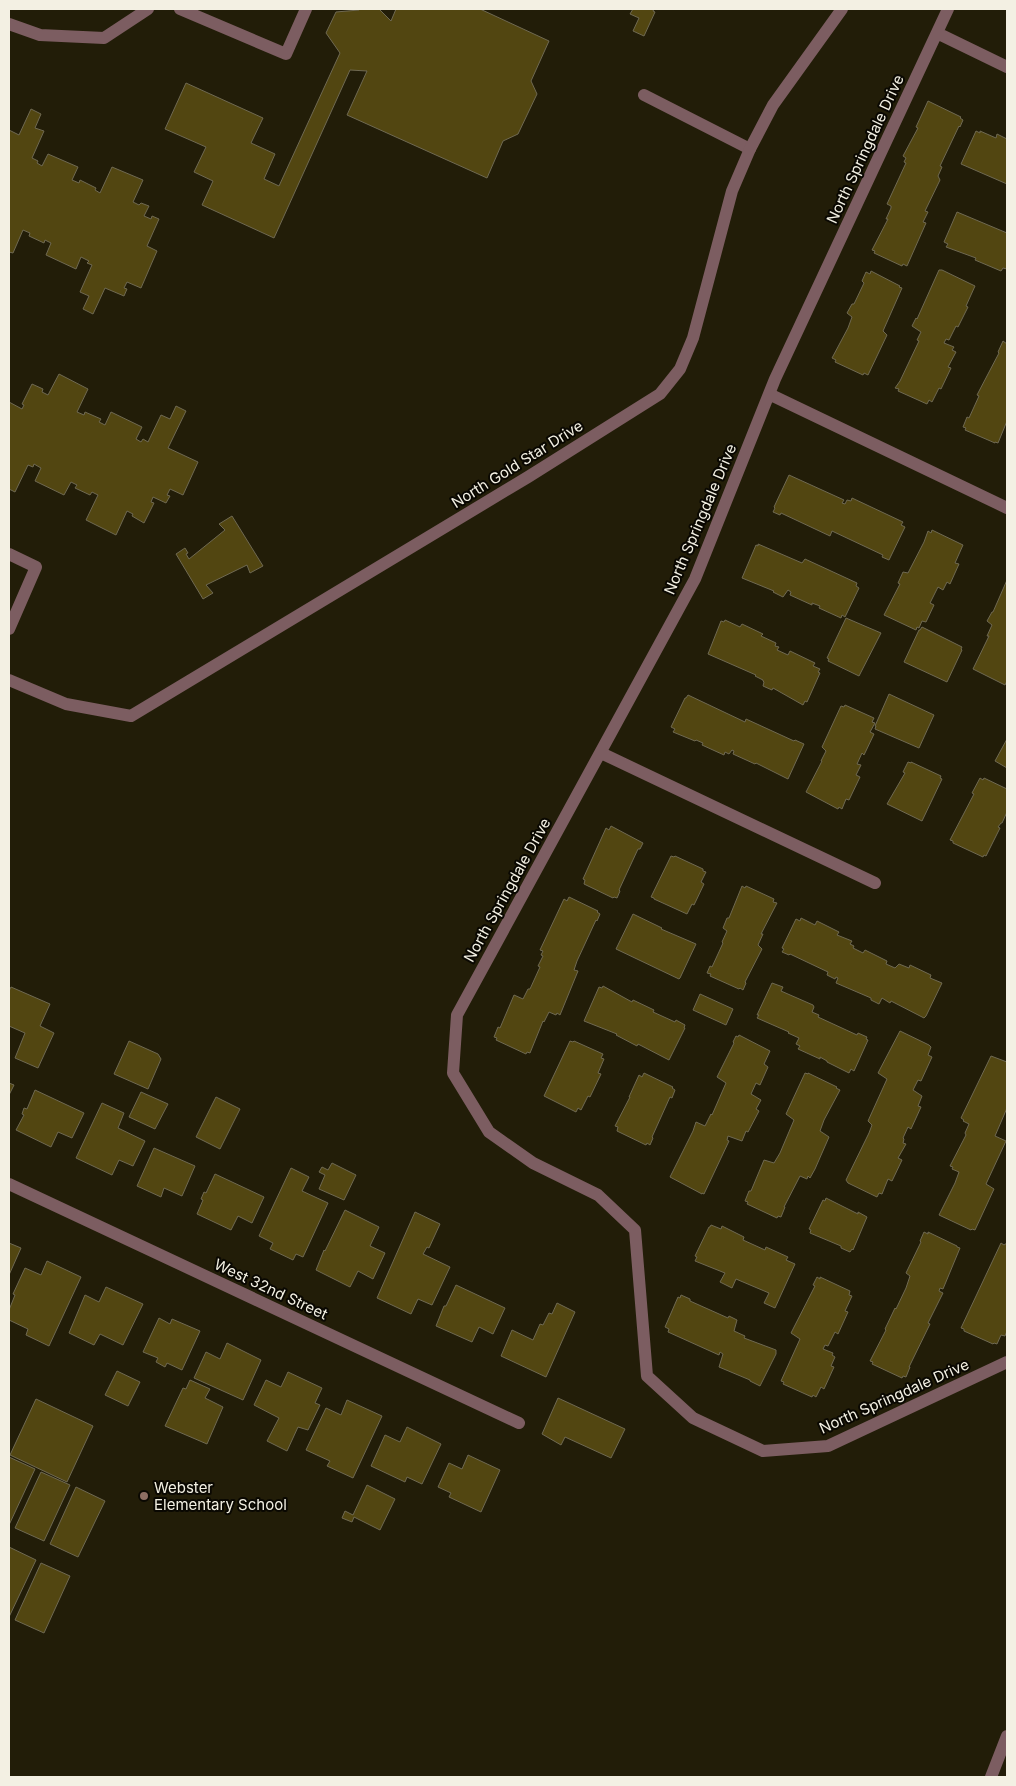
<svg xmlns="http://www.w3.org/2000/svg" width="1016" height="1786" viewBox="0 0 1016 1786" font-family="Inter,sans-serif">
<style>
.building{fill:#524611;stroke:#6f6952}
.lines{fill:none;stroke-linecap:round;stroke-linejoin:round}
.lane{stroke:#7c5d61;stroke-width:12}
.street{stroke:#7c5d61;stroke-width:12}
.education-dot{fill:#8d6e63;stroke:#0a0802;stroke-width:2}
.labels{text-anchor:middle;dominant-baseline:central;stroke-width:4;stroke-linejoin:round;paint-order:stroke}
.street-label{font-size:15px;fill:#f3f0e3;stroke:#0a0802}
.poi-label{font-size:15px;fill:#f3f0e3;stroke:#0a0802;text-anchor:start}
</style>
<rect width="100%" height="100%" fill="#221d08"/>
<!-- building -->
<path class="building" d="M360 9H379L391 21 396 9H480L549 41 531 81 537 94 518 134 503 141 487 178 347 115 367 71 350 70 274 238 202 205 213 181 194 172 206 147 165 129 186 83 263 118 251 143 275 154 264 179 279 186 340 53 326 33 336 12 359 10Z
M633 9H654L653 11 655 12 644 36 633 31 639 18 630 14Z
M928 101 961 117 960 118 963 120 960 127 959 126 940 166 942 167 938 176 940 180 925 211 928 212 923 222 926 223 907 266 903 264 902 266 874 253 875 251 872 250 888 219H886L891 208V206L887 204 906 163 904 162 906 158 903 156 918 128 916 127Z
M31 109 41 114 35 128 44 131 32 158 38 161 37 163 42 166 48 154 78 167 72 180 79 183 80 180 96 188 95 190 100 193 112 167 143 180 133 202 139 205 141 203 149 206 144 216 151 219 152 216 159 219 147 246 157 251 141 288 127 282 124 288 127 289 124 296 105 288 93 314 83 309 89 296 80 292 92 265 87 263 89 261 81 257 76 269 46 255 51 243 45 240 44 243 29 236 30 233 23 230 13 253 9 252V130L19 135Z
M976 131 980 133V131L996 138 997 134 1007 139V184L961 164Z
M957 212 1007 233V269L1003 268 1001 271 975 260 976 258 946 247 948 244 944 242Z
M939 270H942L975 286 966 306 968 307 958 327 956 326 949 340 946 339 944 343 954 347 952 350 956 352 948 367 951 368 941 389 939 388 932 402 929 400 927 404 898 391 899 389 895 388 900 381 919 341 917 340 921 332 912 326 916 318 917 319Z
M871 271 900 286 899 287 902 288 883 331 887 335 868 375 864 373 863 375 835 362 836 360 832 358 848 328 852 317 847 313 852 304H854L864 283 862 281 866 272 870 274Z
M1003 341 1007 344V421L998 443 995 442V443L965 430 966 428 963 427 967 417 969 418 979 396 977 395 999 353 998 352Z
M59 374 88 389 77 412 84 415 85 412 101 419 99 422 105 425 111 412 142 427 136 439 141 442 143 439 148 442 161 415 170 419 176 406 186 411 168 448 198 462 183 495 170 489 167 495 170 496 166 503 153 497 151 502 154 503 144 523 132 516 133 514 127 511 116 535 86 520 98 495 92 492 90 495 75 488 77 485 71 482 64 495 35 481 41 468 34 464 33 467 28 465 15 492 9 489V402L22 409 24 405 22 404 32 384 43 389 42 392 48 395Z
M789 475 844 500 842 503 845 504 847 500 851 501 852 498 903 522 901 525 905 527 889 560 882 557 883 555 832 531 830 536 781 513 780 515 773 512 775 508 774 507Z
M232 516 263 566 250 573 247 565 206 585 213 593 203 599 176 554 185 548 188 553 186 554 189 559 225 530 219 524Z
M932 530 963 545 955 563 959 564 950 584 947 582 943 590 938 587 930 603 934 605 926 622 922 621 919 628 917 627 916 630 884 615 900 584 898 583 903 572 908 573 924 542 928 531 931 533Z
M758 544 802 563 805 559 857 583 856 586 859 588 845 617 842 615 841 618 819 608 820 606 812 603V605L790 595 791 592 788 590 783 597 773 592 774 591 742 578 756 545 758 546Z
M1007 580V681L1005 685 973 669 989 636H987L992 625 987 621 992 612H993Z
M846 618 881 633 859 676 828 661 829 659 827 658Z
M725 620 740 627 742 624 763 634 761 636 776 643 775 646 779 647 777 650 788 655 790 651 815 663 813 666 820 669 818 672 820 673 807 702 805 701 803 705 773 688 772 690 763 686 764 682 763 681V680L755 676 756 675 708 654 721 621 724 622Z
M922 627 962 647 961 649 962 650 947 682 904 662 919 630H920Z
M889 694 934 715 919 748 875 729 876 726H875Z
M688 695 745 722 746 719 794 741 795 740 804 744 788 779 756 763 755 764 733 754 734 751 732 750 729 754 725 752 724 755 702 745 703 743 696 740 695 741 673 732 675 729 671 727 685 698H686Z
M845 705 874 718 872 722 875 723 870 732 874 734 864 755 862 753 857 764 861 765 856 775 860 777 849 800 846 799 842 809 839 807 838 809 806 792 822 761H821L826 751 822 747 841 706 844 707Z
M1007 739V768L995 761Z
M908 762 911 763V762L941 776 940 778 942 779 922 821 887 804 905 773 903 772Z
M980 778 983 780 984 778 1007 789V812L1002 823H1001L998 827 1000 828 986 856 984 855 983 857 953 843V841L950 840 974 794 972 793Z
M611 826 643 843 640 849H638L619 890 620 891 617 898 614 897 613 898 584 884 585 880 583 879 606 828 609 830Z
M671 856 674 857 675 856 703 869V871L706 872 701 882 704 884 694 905 692 904 687 914 654 899V898L651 897Z
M742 886 745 888 746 886 774 899 773 902 777 903 761 934H763L758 945 762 949 745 982 746 983 743 990 740 988 739 989 710 976 711 974 707 973 710 966 712 967 723 943 722 942 727 931 723 928 727 918H729Z
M569 897 598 911 597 912 600 914 597 921 596 920 577 961 574 970 578 971 560 1015 557 1013 556 1015 549 1012 544 1022 543 1021 530 1053 527 1052 526 1054 496 1040 497 1038 494 1037 498 1027 500 1028 514 995 523 999 528 989H530L540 967 538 966 543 956 541 955 543 951 540 950 564 899 567 901Z
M633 914 662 928 661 929 696 944 680 978 679 979 616 949Z
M801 918 815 925 817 921 839 932 837 935 852 941 850 944 854 946 853 948 863 953 865 950 887 961 886 964 895 968 899 964 909 968 910 965 931 975 930 978 942 983 926 1016 924 1018 891 1001 890 1003 882 998 879 1004 871 1000V998L836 983 838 978 836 977 835 979 827 975 828 972 790 954 789 955 782 952 784 949 782 948 796 919 800 921Z
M772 983 783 987 781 991 813 1005 814 1007 812 1012 819 1015 818 1017 857 1035 858 1033 867 1037 866 1039 868 1040 854 1071 851 1069 849 1073 827 1062V1061L820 1057V1059L798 1049 800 1046 796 1044 799 1038 788 1033 789 1032 757 1018 759 1015H757Z
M603 986 632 1002 633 1000 654 1010 653 1012 675 1022 676 1020 685 1025 684 1028H685L669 1060 638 1044 637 1046 616 1035 617 1034 584 1021 599 987 602 988Z
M11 987 50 1004 40 1026 54 1033 38 1068 15 1058 25 1033 9 1026V991Z
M700 994 733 1009 726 1025 693 1010Z
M900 1031 929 1045 931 1047 928 1055 932 1057 921 1081 918 1080 913 1090 922 1096 918 1106 921 1107 911 1129 908 1127 903 1138 904 1139 903 1143 906 1144 898 1158 902 1160 892 1181 888 1179 882 1194 879 1193 877 1197 848 1183 846 1180 869 1133 872 1125 868 1121 887 1079 878 1073Z
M739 1035 770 1051 764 1064 768 1067 760 1085 756 1083 751 1094 761 1100 756 1109 759 1111 748 1132 746 1131 742 1141 728 1136 727 1140 729 1141 704 1194 702 1193V1194L670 1177 693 1131 696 1122 705 1126 711 1114 712 1115 726 1083 717 1077 734 1043 733 1042 736 1036 738 1037Z
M129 1041 158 1054 161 1059 148 1089 114 1074Z
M570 1041 573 1042 574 1041 603 1054 601 1058 604 1059 598 1073 601 1074 590 1097 588 1096 581 1110 578 1108 576 1112 544 1096Z
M991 1056 1007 1062V1108L995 1136 1006 1141 986 1184 994 1189 975 1230 972 1229 971 1230 939 1215 955 1183 959 1172 952 1169 953 1167 950 1166 966 1135 965 1133 969 1124 963 1121 964 1120 961 1118Z
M644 1073 673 1087 672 1088 675 1090 672 1098 670 1097 652 1137 653 1138 650 1145 647 1143 646 1145 617 1131 618 1127 615 1126 630 1097H629L639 1075 642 1077Z
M805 1073 808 1074V1073L837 1087 836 1088 840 1090 824 1120 820 1131 829 1137 815 1169 810 1178 808 1176 807 1179 800 1176 784 1207H785L781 1217 778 1216 777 1218 747 1204 748 1202 745 1201 749 1191H751L764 1160 774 1163 780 1153 794 1120 786 1114Z
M9 1083 14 1085 9 1095Z
M35 1090 84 1113 72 1138 58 1132 51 1147 16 1130 24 1115 22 1114 24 1108 27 1109Z
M141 1092 168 1104 155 1129 129 1117Z
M216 1097 240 1109 220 1149 196 1137Z
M102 1103 124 1113 118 1128 145 1141 133 1166 119 1160 112 1175 76 1158Z
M154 1148 195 1166 182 1196 164 1188 161 1197 137 1186Z
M332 1163 356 1175 344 1200 319 1189 325 1175 319 1172 322 1167 328 1170Z
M291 1168 309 1177 302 1191 328 1203 303 1257 296 1254 293 1260 270 1249 273 1243 259 1236Z
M215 1174 264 1197 252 1223 238 1216 231 1230 197 1214 203 1200 201 1199 204 1192 206 1193Z
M826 1198 858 1214V1212L867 1217 853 1250 852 1249 850 1252 841 1248V1246L810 1233 811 1230 809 1229 823 1200 825 1201Z
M345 1210 379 1227 370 1246 385 1253 373 1279 358 1271 350 1287 316 1270 324 1250 325 1251Z
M415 1212 440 1224 429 1248 427 1247 423 1254 450 1267 432 1305 418 1299 411 1314 377 1298Z
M711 1225 721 1229 722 1226 744 1237 743 1240 765 1250 766 1247 788 1257 786 1260 795 1264 775 1308 764 1303 769 1293 736 1279 732 1288 720 1282 725 1273 695 1261 697 1257 695 1256 709 1227H710Z
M924 1232 928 1234V1232L957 1246V1247L960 1248 943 1289 940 1288 939 1291 943 1293 928 1323 930 1324 909 1367H910L906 1377 903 1376 902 1378 872 1364 873 1362 870 1361 886 1330 885 1329 895 1308 896 1309 906 1288 910 1276 906 1273 921 1242 920 1241Z
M9 1243 21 1248 9 1275Z
M1001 1243 1004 1245 1007 1243V1331L1005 1336 1001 1335 997 1344 994 1343 993 1344 964 1331V1329L961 1328Z
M47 1261 81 1277 49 1346 26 1335 28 1329 9 1320V1310L15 1295 13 1294 25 1268 41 1275Z
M817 1277 820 1279V1277L850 1291 849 1295 852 1296 845 1311 848 1312 838 1334 835 1332 828 1346 825 1345 823 1349 833 1353 832 1355 835 1357 831 1366 834 1367 824 1389 821 1387 816 1397 813 1395 812 1397 783 1384 784 1382 781 1381 800 1339 791 1333 815 1286 813 1285Z
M456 1285 505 1308 493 1334 479 1327 472 1342 436 1326 444 1306H446Z
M106 1287 143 1304 123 1345 100 1334 94 1345 69 1333 85 1295 99 1302Z
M681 1295 690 1299V1301L728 1318 729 1316 737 1320 734 1331 745 1336 744 1338 776 1350V1354L760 1386 750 1381V1380L719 1367 723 1354 720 1352 719 1355 668 1332 669 1329 665 1327 678 1297 680 1298Z
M557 1303 575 1312 546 1377 501 1356 512 1330 533 1340 540 1324 543 1325 549 1313 552 1314Z
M159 1318 170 1324 172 1319 200 1331 182 1370 167 1363 165 1367 156 1362 158 1358 143 1352Z
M227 1343 261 1360 243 1400 194 1378 206 1352 220 1359Z
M117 1371 140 1382 128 1406 105 1395Z
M288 1372 322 1388 315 1403 320 1405 308 1430 298 1427 287 1451 267 1441 279 1418 254 1405 266 1380 281 1387Z
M190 1380 210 1389 205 1398 223 1407 207 1444 165 1426 183 1388 186 1389Z
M558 1398 625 1429 611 1458 565 1437 561 1445 542 1434Z
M36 1399 93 1426 67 1482 10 1455Z
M347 1400 382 1416 353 1478 327 1466 330 1461 306 1450 326 1408 341 1415Z
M407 1427 441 1444 422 1484 407 1477 405 1482 371 1466 385 1435 400 1442Z
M468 1455 500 1470 481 1512 449 1497 451 1493 438 1487 449 1463 462 1469Z
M9 1457 35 1469 9 1525Z
M41 1472 70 1485 44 1541 15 1528Z
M367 1485 395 1499 380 1530 354 1517 352 1522 342 1518 345 1511 353 1515Z
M76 1487 105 1501 78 1557 50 1544Z
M9 1547 36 1560 9 1617Z
M41 1563 70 1576 44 1633 15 1620Z"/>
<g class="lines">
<!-- lane -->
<path class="lane" d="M180 9 286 54 306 9
M644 95 750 149
M9 554 36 567 9 629"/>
<!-- street -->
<path class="street" d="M948 9 775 379 695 579 457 1015 453 1073 489 1132 533 1163 598 1195 635 1230 647 1376 693 1418 763 1451 828 1446 1007 1362
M9 24 40 35 104 38 148 9
M937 33 1007 67
M769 394 1007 508
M9 680 66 704 131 716 528 477 660 394 680 369 693 338 732 191 750 149 773 105 842 9
M601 753 875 883
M9 1184 519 1423
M991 1777 1007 1736"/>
</g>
<!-- markers -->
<circle class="education-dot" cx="144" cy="1496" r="5"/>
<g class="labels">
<!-- street labels -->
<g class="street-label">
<text transform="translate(865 149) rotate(-65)">North Springdale Drive</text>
<text transform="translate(517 464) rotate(-32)">North Gold Star Drive</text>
<text transform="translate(700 519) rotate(-67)">North Springdale Drive</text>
<text transform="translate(507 890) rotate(-61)">North Springdale Drive</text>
<text transform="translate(271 1289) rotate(25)">West 32nd Street</text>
<text transform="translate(894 1396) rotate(-24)">North Springdale Drive</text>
</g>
<!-- poi labels -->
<g class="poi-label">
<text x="154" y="1487">Webster<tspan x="154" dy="17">Elementary School</tspan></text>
</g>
</g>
<!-- border -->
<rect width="1016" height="1786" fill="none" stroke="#f3f0e3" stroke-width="20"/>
</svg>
